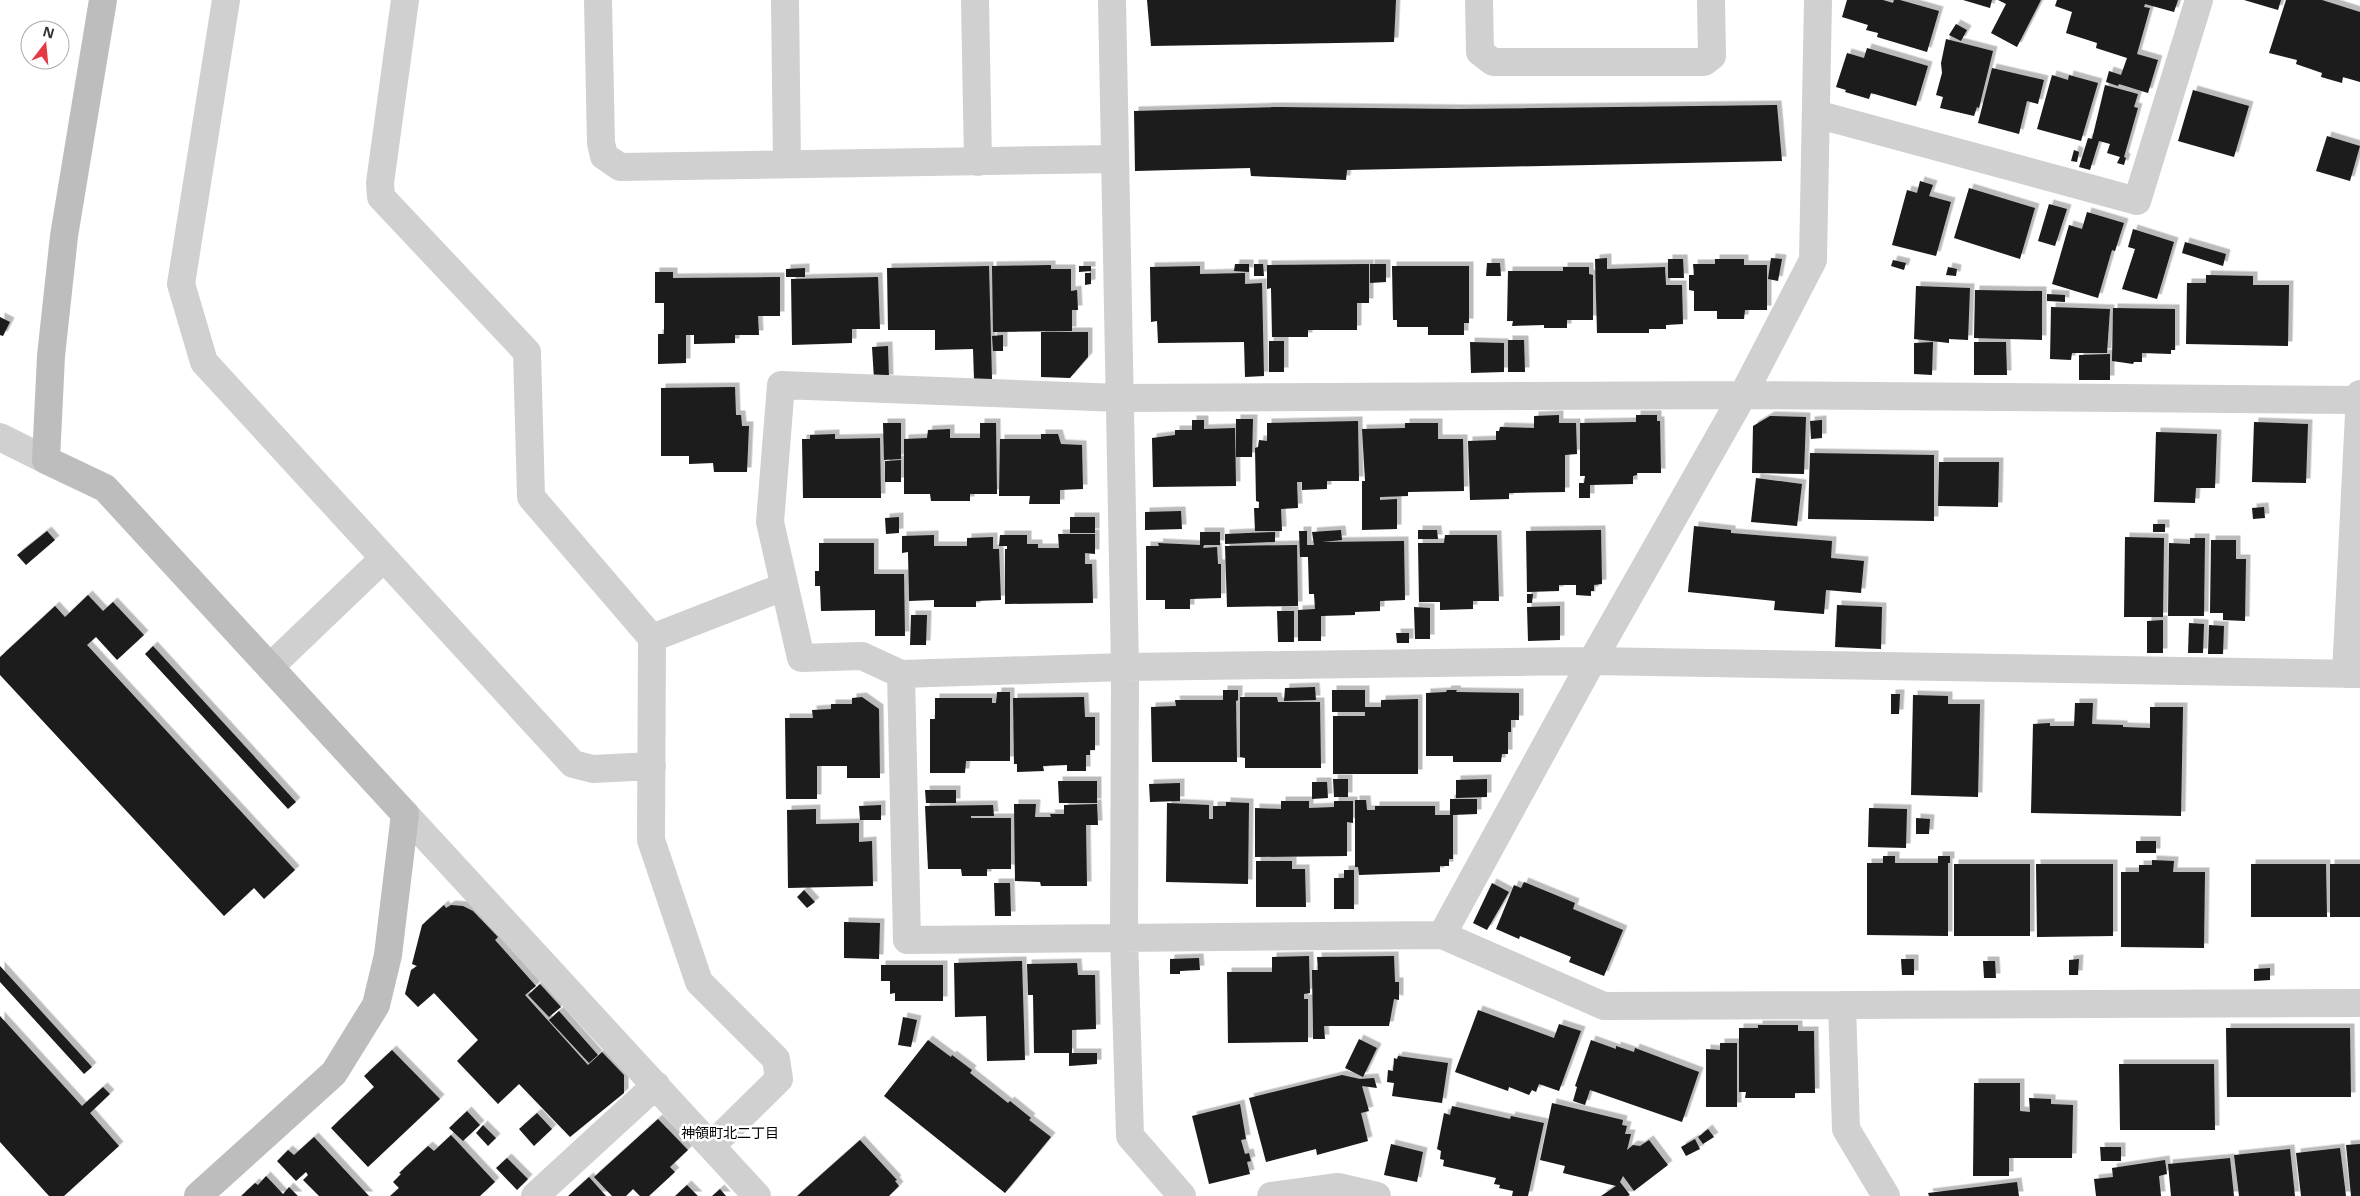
<svg xmlns="http://www.w3.org/2000/svg" width="2360" height="1196" viewBox="0 0 2360 1196" font-family="'Noto Sans','Noto Sans JP',sans-serif">
<style>
.building{fill:#1a1a1a;filter:url(#shadow)}
.lines{fill:none;stroke-linecap:round;stroke-linejoin:round}
.street{stroke:#d0d0d0;stroke-width:28}
.secondary{stroke:#bdbdbd;stroke-width:28}
.labels{text-anchor:middle;dominant-baseline:central;stroke-width:5;stroke-linejoin:round;paint-order:stroke}
.neighbourhood-label{font-size:14px;fill:#000;stroke:#fff}
</style>
<defs>
<filter id="shadow"><feDropShadow dx="4.5" dy="-4.5" stdDeviation="0" flood-color="#0004"/></filter>
</defs>
<rect width="100%" height="100%" fill="#fff"/>
<!-- building -->
<path class="building" d="M1147 0H1396L1394 42 1151 46Z
M1847 0H1883L1893 3 1894 0H1900L1939 11 1927 52 1877 37 1878 33 1866 30 1868 25 1842 17Z
M1963 0H1992L1990 8Z
M1998 0H2041L2017 47 1991 33 2006 4Z
M2057 0H2178L2174 12 2145 4 2144 7 2150 8 2137 54 2158 60 2148 93 2119 84 2118 86 2106 82 2109 71 2121 75 2127 58 2096 48 2097 43 2066 33 2072 12 2055 6Z
M2244 0H2281L2278 10Z
M2286 0H2322L2360 12V82L2343 77 2342 83 2321 77 2322 73 2296 64 2297 60 2269 53Z
M1956 24 1967 30 1961 41 1949 35Z
M1946 39 1993 51 1979 108 1977 107 1974 116 1940 108 1943 97 1936 95 1942 73 1941 63Z
M1867 48 1928 66 1916 106 1871 93 1869 99 1845 92 1846 90 1836 87 1847 53 1864 58Z
M1992 68 2044 80 2038 104 2027 101 2019 134 1978 123Z
M2052 75 2068 80 2069 75 2098 83 2081 141 2037 129Z
M2105 85 2138 94 2134 107 2138 108 2124 157 2126 158 2124 165 2117 163 2120 157 2107 153 2110 144 2099 141 2090 170 2079 167 2088 138 2092 139Z
M2193 90 2249 106 2234 157 2178 141Z
M1777 105 1782 161 1347 170 1346 180 1251 176 1250 168 1135 171 1134 111 1277 107 1458 109Z
M2327 136 2360 146 2350 181 2316 171Z
M2074 150 2079 152 2077 162 2071 161Z
M1920 181 1933 185 1929 196 1951 202 1936 256 1892 245 1907 190 1917 193Z
M1969 188 2035 208 2020 259 1954 238Z
M2049 204 2067 209 2055 246 2038 241Z
M2087 212 2124 223 2115 251 2112 250 2098 298 2052 284 2069 225 2082 229Z
M2133 229 2174 242 2157 299 2122 289 2135 249 2128 247Z
M2185 242 2226 254 2223 266 2182 253Z
M1607 258V269L1665 267 1666 285H1682L1683 324 1666 325V329H1649V333H1597L1595 259Z
M1771 258 1782 259 1778 281 1768 279Z
M1668 259H1683L1684 278H1668Z
M1715 259H1744V265H1767V310H1745L1744 319H1717V311H1694V291L1689 290V275H1694L1693 264H1715Z
M1893 260 1906 263 1904 270 1891 266Z
M1487 263H1500L1501 276H1486Z
M1235 264H1249V272L1234 271Z
M1254 264H1263L1264 276H1254Z
M1369 264V303H1357V330H1308V337H1272L1271 288 1267 289V265Z
M1370 264H1386V282L1370 283Z
M1051 265V269H1071V291L1077 290 1078 310H1072V331L993 332 992 266Z
M989 266 992 379H974L973 349 935 350V330H888L887 268Z
M1079 266H1091V271L1079 272Z
M1200 266V274L1245 273V284L1262 283 1264 376 1245 377 1244 342 1158 343 1157 321 1151 322 1150 267Z
M1392 266H1469V323H1464V335H1428V327H1397V320H1393Z
M1563 267H1589V274L1593 275V320H1567V328H1544V325L1512 326 1513 321H1507L1508 271H1563Z
M1948 267 1957 269 1956 276 1946 275Z
M805 268V277H786V269Z
M655 272H673V278L780 277V316H758L759 335H735V343L694 344V335H686V363L658 364V334H664V303H655Z
M1085 273H1091V284L1085 285Z
M2206 275 2253 276V285H2289L2288 346 2186 344 2187 283H2206Z
M878 277 880 329H852V343L792 345 791 279Z
M1916 286 1970 288 1968 340 1949 339V343L1914 339Z
M1975 290 2042 291V340L1974 338Z
M2047 294 2065 295V302L2047 301Z
M2051 307 2110 309 2107 353H2072L2071 360 2050 359Z
M2113 308 2175 309V350H2171V354L2142 353V362H2134L2133 364 2112 361Z
M0 317 10 322 3 336 0 335Z
M1041 332H1088V357L1070 378 1041 377Z
M1003 335V351H993L992 336Z
M1508 340H1524L1525 372H1508Z
M1269 341H1284V372H1269Z
M1470 342 1504 343V372L1471 373Z
M1933 342 1932 375 1914 374V343Z
M1974 342H2006L2007 375H1974Z
M888 346 889 379H874L872 347Z
M2110 354V380H2079V355Z
M735 387 736 415H741L742 426H749L747 472H714L713 463 689 464V456H661V388Z
M1559 415V423H1576L1577 454 1565 455V492L1509 493V499L1470 500 1468 441 1496 440V431H1499L1500 427 1534 428V416Z
M1636 415H1657V421H1660L1661 473H1637V475L1633 476V484L1590 485V498H1579V483H1584L1585 476H1580V423L1636 422Z
M1770 416 1806 417 1804 474 1752 473 1753 426Z
M1236 419H1253L1252 457H1236Z
M1192 420H1204V429L1235 428 1236 486 1153 487 1152 438 1175 435V430H1192Z
M1822 420V438L1811 439 1810 421Z
M1358 421 1359 481H1327V489L1302 490V482H1297L1298 508 1281 509 1282 531H1255L1254 508H1259V502L1256 501 1255 448 1258 447 1259 440 1267 441V423Z
M2254 422 2308 424 2306 483 2252 482Z
M883 423H901V459L884 460Z
M980 423H996L997 494H970V501H931L930 494H904V439L927 438 928 430 950 429V438H980Z
M1405 423H1438V439H1463L1464 491 1408 492V496L1380 497V500L1397 499V529L1362 530V481H1365L1362 429 1405 428Z
M2156 432 2217 434 2215 488H2196L2195 503 2154 502Z
M835 434V439L880 438 881 498H803L802 439H810V435Z
M1041 434H1058L1061 444 1082 445 1083 489 1060 490V504H1029L1030 496H999L1000 439H1041Z
M1810 453 1934 455V521L1808 519Z
M901 460V482H885V461Z
M1939 462H1999L1998 507 1938 506Z
M1756 478 1802 484 1797 526 1751 522Z
M2264 507 2265 518 2253 519 2252 508Z
M1181 511 1182 529 1145 530V512Z
M899 517V533L886 534 885 518Z
M1070 517H1095V533H1070Z
M2153 524H2165V532H2153Z
M1694 526 1731 530V533L1832 541 1831 558 1864 561 1861 593 1826 590 1824 614 1774 610 1775 601 1688 592Z
M1341 530 1342 540 1322 542 1404 541 1405 600 1380 601V611L1355 612V615L1321 616V641H1298V610L1315 609 1314 594H1309L1308 557H1300L1299 531H1307V545H1314L1312 532Z
M1418 530H1437L1438 539H1418Z
M1601 530 1602 584 1594 585V591H1591V596L1576 595V585H1559V591L1527 592 1526 531Z
M47 531 55 540 26 565 17 555Z
M1200 532H1220V545H1204L1203 548 1217 547 1218 564H1221V598L1190 599V609H1165V600H1146V546H1159L1158 543 1200 545Z
M1275 532V542L1225 544V534Z
M1058 534H1095V554L1085 553V564H1092L1093 603 1005 604V549H1007V546H999L1000 535H1027V544H1038V548H1059Z
M934 535V546H967V538L993 537V549H999L1001 600 976 601V607H934V600L909 601 908 552 902 553V536Z
M1445 535H1497L1499 601H1473V609L1440 610V602H1419L1418 543H1444Z
M2125 537 2164 538 2163 617H2124Z
M2190 538H2205L2204 616H2168L2169 543 2190 544Z
M2211 540H2236V559H2246L2245 621 2223 620V613H2210Z
M819 543H874V574H904L905 636H875V610L821 611 820 586H815V571H819Z
M1297 545 1298 606 1227 607 1225 546Z
M1527 594H1533L1532 603H1527Z
M88 595 103 611 113 602 144 635 117 660 96 637 87 645 295 870 264 899 254 888 224 916 0 675V657L55 606 65 617Z
M1837 605 1882 607 1881 649 1835 647Z
M1560 606V640L1528 641 1527 607Z
M1414 607 1430 608V639H1415Z
M1277 611H1294V642H1278Z
M911 615H927L926 645H910Z
M2163 620V653H2147V621Z
M2189 623 2204 624 2203 653H2188Z
M2209 625 2224 626 2223 654H2208Z
M1396 633H1409V643H1397Z
M153 646 296 802 288 809 145 654Z
M1315 687 1316 700 1284 701 1285 688Z
M1223 690H1238V700L1236 701 1237 762H1152L1151 707 1176 706 1175 700H1223Z
M1332 690H1365V707H1381V700L1418 699V774H1333V716H1365V712H1332Z
M1447 690H1457L1456 692 1519 693V720H1511V732H1508V754H1502L1501 762H1453V756H1426V693L1446 692Z
M997 692H1010V761H966L965 773H930V719H935V698H992V703H996Z
M1891 694H1900L1899 714H1891Z
M1913 695 1948 696V704H1980L1978 797 1911 795Z
M862 697 879 709 880 778H847V766H817V799H786L785 718H813L812 710 831 709V704H852V698Z
M1084 697 1085 717H1095V750H1090V755H1086V771H1067V765L1043 766 1044 771 1017 772V764H1014L1013 698Z
M1240 697H1277L1278 702H1320L1321 768H1245V758L1240 757Z
M2075 703H2093L2092 724 2123 725V727L2150 728V707H2183L2181 816 2031 813 2033 724 2050 723V726H2074Z
M1333 779H1348V797H1334Z
M1487 779V797L1456 798V780Z
M1058 781H1097V803H1059Z
M1312 782H1327L1328 798 1312 799Z
M1180 783V801L1150 802 1149 784Z
M925 790H956V803H926Z
M1450 799H1477V814L1453 815V859H1449V866H1440V872L1359 875 1358 867H1355V800H1366L1367 810H1375V806H1435V815H1450Z
M1281 801H1309V808L1334 807V801H1353V823L1347 822V856L1255 857V808L1281 809Z
M1226 802 1249 803 1248 884 1166 882 1167 803 1209 805V819H1213V806H1226Z
M1014 804H1036L1035 817H1051L1050 814H1064V805L1097 804 1098 825H1086L1087 886H1041L1040 882 1015 881Z
M881 805V820H860L859 806Z
M993 805 994 816H971V818H1011V869H987V876H962L961 869H928L925 806Z
M1869 808 1907 809 1906 848 1868 847Z
M816 809V824L859 823V842L872 841 873 886 788 888 787 810Z
M1916 818 1930 819 1929 834H1916Z
M2136 841H2156V853H2136Z
M1883 856H1895V863H1938V856H1950V863H1948V936L1867 935V863H1883Z
M2152 860 2174 861 2173 872H2205L2204 948 2121 947V872H2139V865H2152Z
M1256 861H1292V869H1305L1306 907H1256Z
M1954 864H2030V936H1954Z
M2036 864H2113V936L2037 937Z
M2251 864H2326L2327 917H2251Z
M2330 864H2360V917H2330Z
M1344 870H1354V909H1334V878H1344Z
M1524 882 1575 903 1573 909 1623 930 1604 976 1569 962 1571 957 1520 936 1519 939 1496 929 1514 885 1521 888Z
M994 883H1010L1011 916H995Z
M1492 883 1509 892 1487 930 1473 923Z
M804 890 815 902 807 908 797 897Z
M444 905 446 908 451 905 463 906 473 911 498 937 495 940 536 986 525 995 588 1065 602 1052 624 1075V1093L570 1137 519 1084 498 1104 457 1061 478 1040 434 993 418 1007 405 994 411 970 417 966 412 964 422 925Z
M844 922 880 923 879 959 844 958Z
M1309 956 1310 993 1304 994V999H1308V1042L1228 1043 1227 972H1272V957Z
M1394 956 1395 982H1399V1000L1394 999 1389 1026H1324L1325 1039H1313L1312 970H1318L1317 957Z
M1199 958 1200 970 1180 971V974H1170V959Z
M1901 959H1914V975H1902Z
M2079 959 2078 975H2069V960Z
M1022 961 1025 1060 987 1061 986 1016 955 1017 954 963Z
M1983 961H1995L1996 978H1984Z
M1077 963 1078 975H1095L1096 1029 1072 1030V1053H1097V1064L1069 1066V1053H1034L1033 995H1028L1027 964Z
M881 965H943V1001H895V993L890 994V981H881Z
M0 966 92 1067 84 1074 0 982Z
M2270 968V980L2254 981V969Z
M540 984 561 1007 549 1017 528 995Z
M1478 1010 1554 1038 1559 1024 1581 1031 1559 1091 1539 1084 1536 1092 1532 1090 1529 1095 1509 1087 1508 1091 1455 1072Z
M559 1011 598 1055 589 1063 549 1020Z
M0 1016 82 1106 103 1087 110 1094 90 1113 119 1146 64 1196H49L0 1142Z
M903 1017 917 1020 911 1047 898 1045Z
M1758 1025H1798V1031H1814L1815 1093H1795V1098H1745L1746 1092H1739V1028H1758Z
M2226 1028H2350L2351 1097H2227Z
M1359 1039 1377 1048 1363 1077 1345 1068Z
M928 1040 951 1057 952 1055 972 1070 970 1073 1008 1103 1010 1101 1031 1118 1029 1120 1051 1137 1005 1193 884 1096Z
M1591 1040 1616 1049V1046L1634 1052 1635 1048 1699 1072 1682 1122 1590 1090 1585 1105 1573 1101 1577 1087 1575 1086Z
M1720 1043H1737V1107H1706V1049L1720 1050Z
M392 1050 440 1099 368 1167 331 1128 374 1087 364 1076Z
M1398 1056 1448 1063 1442 1103 1392 1096 1394 1083 1387 1082 1388 1070 1393 1071 1394 1058 1397 1059Z
M2119 1064H2214L2215 1130H2120Z
M1342 1075 1360 1079 1374 1078 1377 1088 1362 1086 1369 1111 1361 1113 1368 1141 1317 1155 1316 1149 1266 1162 1249 1098Z
M1974 1083H2020V1111L2030 1112 2029 1098 2051 1099V1104L2073 1105 2072 1158H2009V1176H1973Z
M1552 1103 1623 1120 1622 1125 1627 1126 1625 1134H1631L1627 1150 1633 1145 1640 1146 1649 1140 1668 1165 1634 1191 1623 1176 1620 1182 1630 1195 1628 1196H1601L1616 1186 1563 1173 1565 1166 1540 1160Z
M1240 1104 1246 1139 1241 1140 1245 1154 1249 1153 1251 1161 1247 1162 1250 1174 1209 1184 1192 1116Z
M1452 1106 1510 1119 1511 1116 1544 1123 1528 1196H1512L1513 1191 1499 1188 1500 1185 1494 1184 1496 1178 1443 1166 1444 1160 1440 1159 1441 1151 1437 1149 1444 1113 1450 1115Z
M467 1111 480 1125 463 1141 449 1128Z
M537 1113 552 1129 534 1146 519 1129Z
M658 1119 688 1150 670 1167 675 1172 649 1196H640L633 1189 626 1196H612L594 1177Z
M483 1125 496 1138 488 1146 476 1133Z
M1708 1129 1714 1137 1703 1144 1698 1137Z
M451 1135 495 1182 480 1196H390L399 1188 393 1182 401 1174 399 1173 428 1146 434 1151Z
M314 1137 369 1196H319L303 1180 308 1175 306 1172 296 1181 277 1161 288 1150 294 1155Z
M1695 1139 1700 1149 1686 1156 1681 1147Z
M860 1140 897 1180 895 1181 899 1186 889 1196H797Z
M1391 1144 1423 1152 1417 1182 1384 1175Z
M2360 1144V1196H2351L2346 1145Z
M2100 1147H2121V1161H2101Z
M2340 1148 2346 1196H2301L2296 1153Z
M2290 1149 2295 1196H2239L2234 1155Z
M507 1158 528 1179 517 1190 496 1168Z
M2230 1158 2234 1196H2171L2168 1164Z
M2165 1160 2167 1174 2159 1176 2161 1196H2096L2094 1179 2113 1177 2112 1168Z
M266 1176 283 1194 289 1187 298 1196H241L255 1183 258 1185Z
M589 1177 606 1196H568Z
M2017 1182 2019 1196H1929L1928 1193Z
M687 1185 698 1196H675Z
M720 1189 726 1196H712Z"/>
<g class="lines">
<!-- street -->
<path class="street" d="M226 0 181 284 204 362 573 764 593 769 652 766
M405 0 380 183 381 197 527 352 531 497 652 638 651 840 699 982 776 1059 779 1079 711 1146
M598 0 601 143 604 156 620 167 1115 159
M785 0 787 164
M975 0 978 162
M1112 0 1125 667 1124 937 1130 1136 1182 1196
M1479 0 1480 52 1493 62H1704L1712 56 1711 0
M1816 114 2137 201 2199 0
M2360 400 1743 395 1120 398 781 385 770 522 801 658 862 656 901 674 1125 667 1592 661 2360 674
M0 437 46 460
M652 638 783 587
M270 667 384 558
M901 674 907 940 1442 935 1604 1006 2360 1003
M2346 674 2360 394
M405 814 757 1196
M1442 935 1592 661 1743 395 1813 260 1818 0
M1842 1005 1846 1129 1886 1196
M535 1196 656 1085
M1271 1196 1338 1187 1377 1196"/>
<!-- secondary -->
<path class="secondary" d="M103 0 64 236 51 356 46 460 105 488 405 814 388 955 376 1005 334 1073 198 1196"/>
</g>
<g class="labels">
<!-- neighbourhood labels -->
<g class="neighbourhood-label">
<text x="730" y="1132">神領町北二丁目</text>
</g>
</g>
<!-- north arrow -->
<g transform="translate(45 45) rotate(16)"><circle r="24" fill="#ffffff" stroke="#adadad"/>
<path d="M0-4L9 19L0 12L-9 19Z" fill="#e63946"/>
<text y="-8" font-size="14" font-weight="bold" text-anchor="middle" fill="#333333">N</text>
</g>
</svg>
